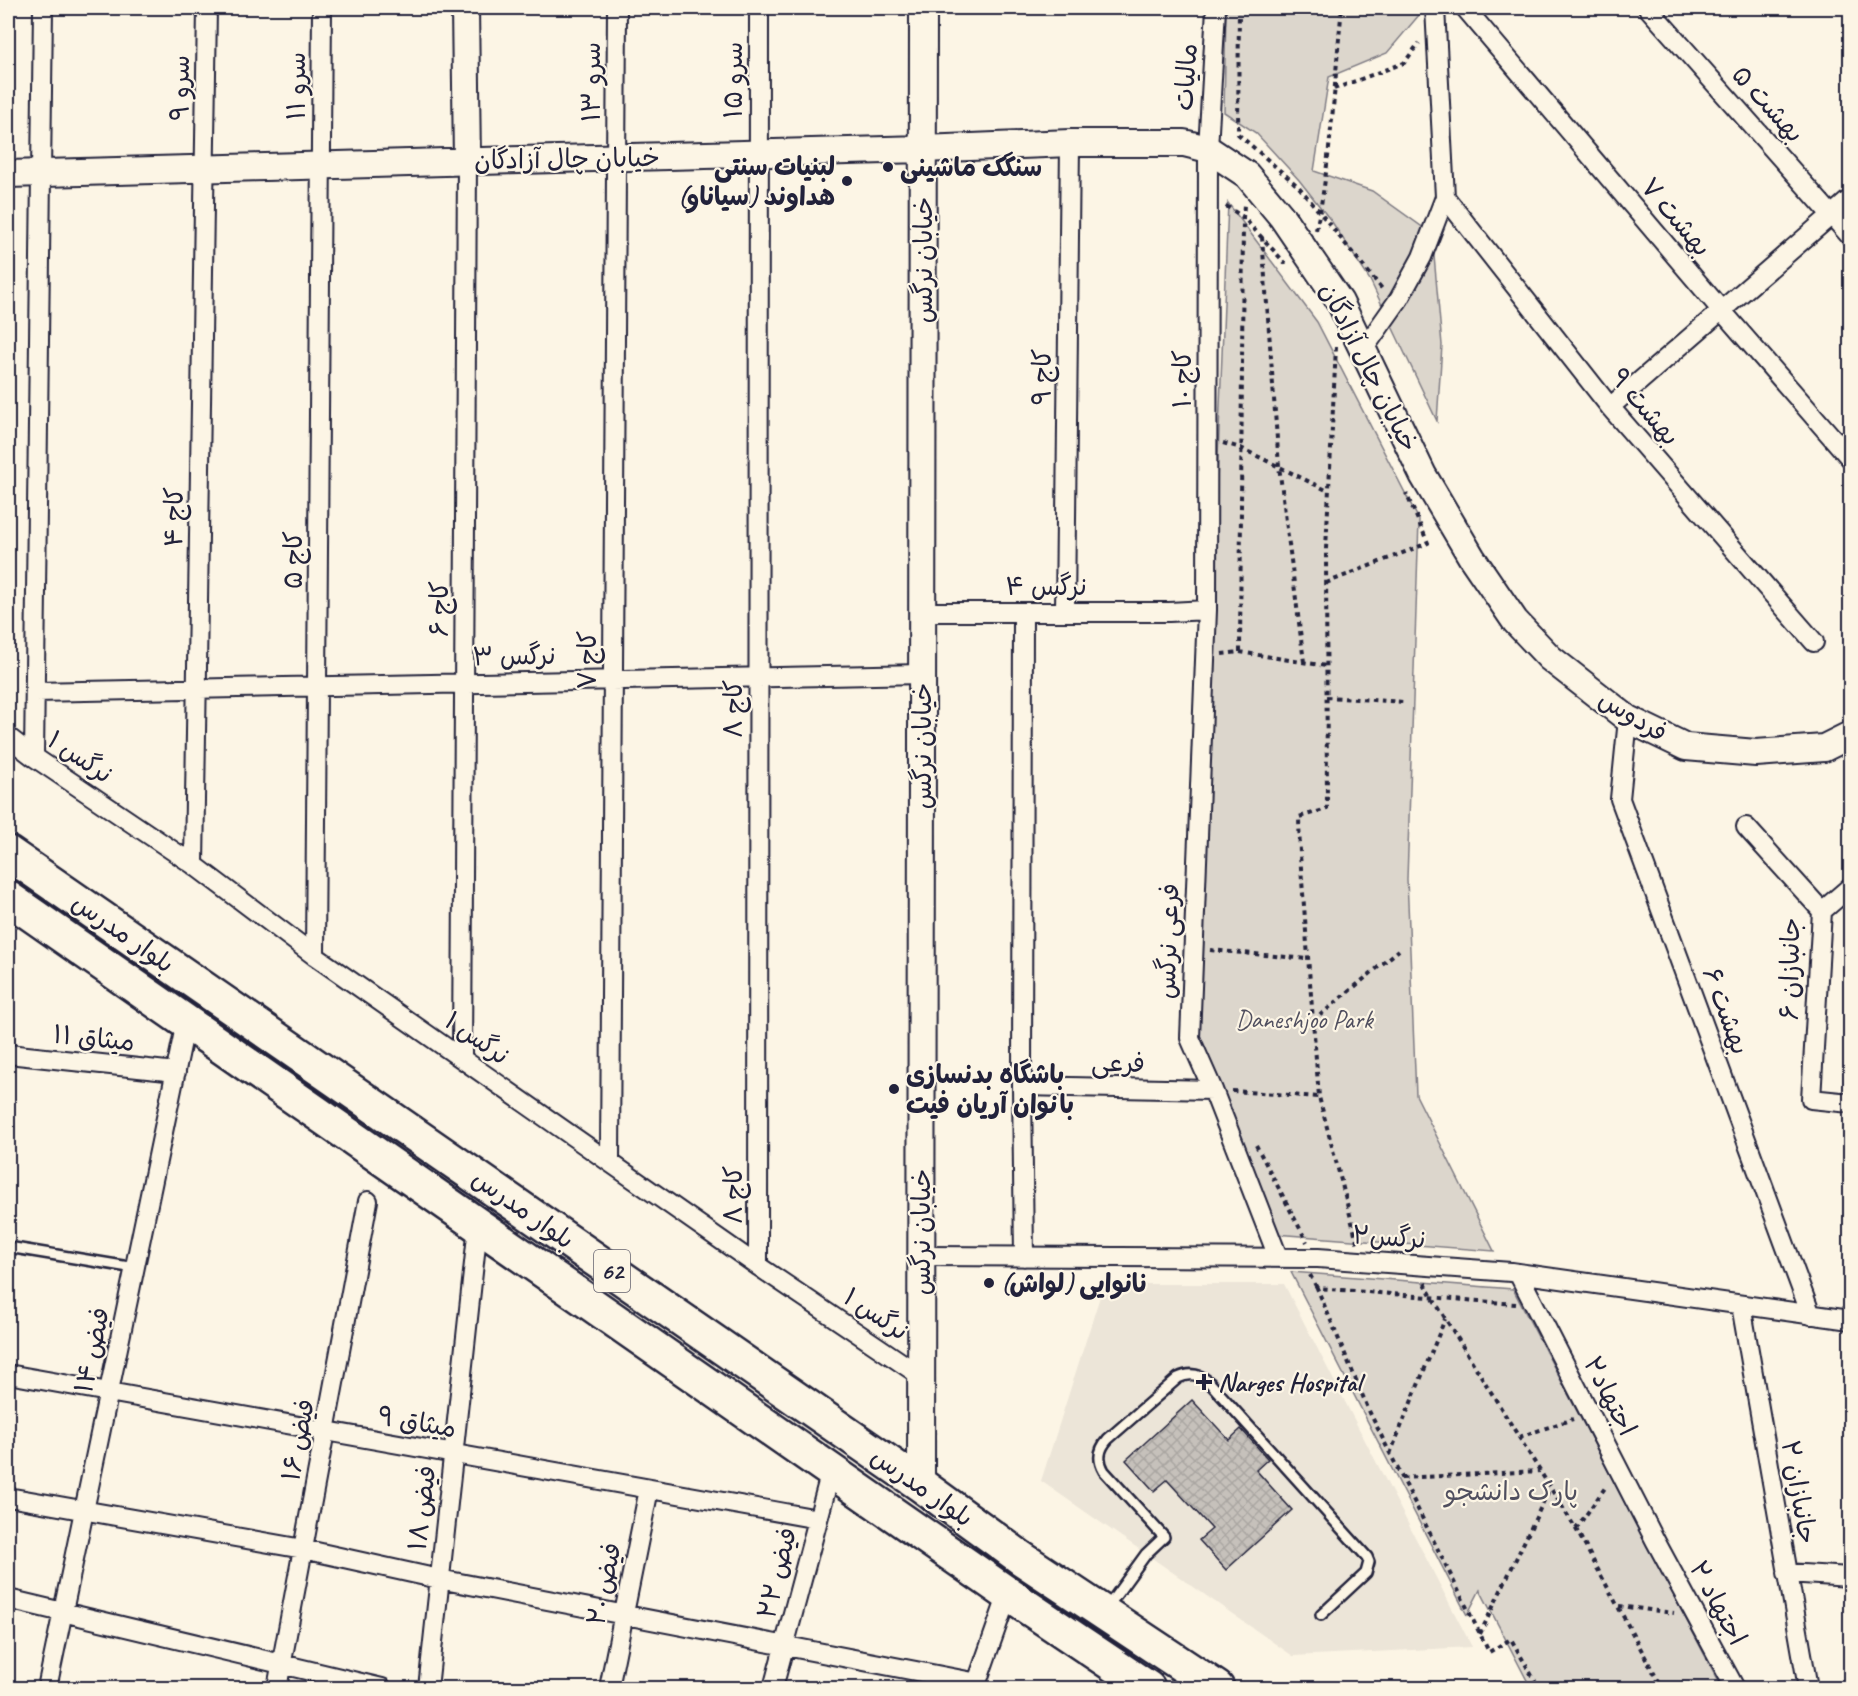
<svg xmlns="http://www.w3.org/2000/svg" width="1858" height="1696" viewBox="0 0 1858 1696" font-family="Caveat,'Playpen Sans Arabic',sans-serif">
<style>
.built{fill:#ece5d8}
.green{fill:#dcd6cc;stroke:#7f7c84;stroke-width:1.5}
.building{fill:url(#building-cross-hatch);stroke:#22223b;stroke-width:1.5}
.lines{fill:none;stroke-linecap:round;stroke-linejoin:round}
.lane-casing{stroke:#22223b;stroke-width:14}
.street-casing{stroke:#22223b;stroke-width:22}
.secondary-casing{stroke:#22223b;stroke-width:30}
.highway-casing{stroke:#22223b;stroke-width:38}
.path{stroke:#22223b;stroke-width:4;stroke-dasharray:4.5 4.5;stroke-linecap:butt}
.lane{stroke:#fcf5e5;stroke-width:9}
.street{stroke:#fcf5e5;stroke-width:18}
.secondary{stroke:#fcf5e5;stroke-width:26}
.highway{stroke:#fcf5e5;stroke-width:33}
.poi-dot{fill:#22223b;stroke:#fcf5e5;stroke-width:2}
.labels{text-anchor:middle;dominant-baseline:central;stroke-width:4.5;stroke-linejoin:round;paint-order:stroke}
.shield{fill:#fcf5e5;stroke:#63616e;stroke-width:1.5}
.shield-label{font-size:24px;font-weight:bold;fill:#22223b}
.street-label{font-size:26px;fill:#22223b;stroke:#fcf5e5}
.poi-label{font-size:26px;font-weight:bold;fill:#22223b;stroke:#fcf5e5;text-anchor:start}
.park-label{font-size:26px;fill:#504f5f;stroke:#fcf5e5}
</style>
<defs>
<pattern id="building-cross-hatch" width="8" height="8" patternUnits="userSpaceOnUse" patternTransform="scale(1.5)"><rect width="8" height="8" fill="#c6c1bb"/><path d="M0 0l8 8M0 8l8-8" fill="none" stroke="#aaa6a2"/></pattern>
</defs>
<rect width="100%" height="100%" fill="#fcf5e5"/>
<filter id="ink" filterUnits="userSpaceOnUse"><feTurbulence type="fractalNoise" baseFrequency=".0167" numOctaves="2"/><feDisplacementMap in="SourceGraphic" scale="12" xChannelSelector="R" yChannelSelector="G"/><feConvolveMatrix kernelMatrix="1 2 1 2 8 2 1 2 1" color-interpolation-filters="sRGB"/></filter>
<g filter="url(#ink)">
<!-- built -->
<path class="built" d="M1104 1284H1284L1472 1647 1293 1656 1041 1481Z"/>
<!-- green -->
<path class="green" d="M1226 8H1425L1387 53 1329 77 1314 171 1372 191 1432 234 1442 345 1437 421 1370 280 1332 222 1299 180 1256 133 1224 112Z
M1228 203 1317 322 1419 520 1407 879 1416 1095 1494 1251 1275 1234 1195 1040Z
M1291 1272 1513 1289 1722 1688H1531L1480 1590 1467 1615Z"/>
<!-- building -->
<path class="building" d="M1192 1400 1229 1440 1241 1429 1268 1459 1256 1470 1292 1510 1226 1570 1199 1540 1212 1529 1167 1480 1154 1491 1126 1460Z"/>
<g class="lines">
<!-- lane casing -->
<g class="lane-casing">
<path id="lane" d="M8 1247 135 1268
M1106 1609 1146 1554 1164 1537 1104 1471C1097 1459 1099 1449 1108 1439L1178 1378C1190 1372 1200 1374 1210 1383L1367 1557 1369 1562 1366 1573 1321 1615"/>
</g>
<!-- street casing -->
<g class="street-casing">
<path id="street" d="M1216 8 1208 149 1207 610 1190 1038 1213 1090 1278 1257
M1465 8 1722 311 1850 458
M1648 8 1850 236
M1445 197 1610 407 1814 642
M1363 350 1399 299 1422 257 1445 197 1435 8
M1610 407 1850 199
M922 612H1169L1207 610
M1023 612 1022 1086 1024 1257
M1065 612 1070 143
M35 692 922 674
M1628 719 1620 799 1811 1315
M8 737 34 757 194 865 315 956 758 1266 921 1376
M34 757 43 8
M1746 827 1822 911 1811 1099 1850 1103
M194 865 207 8
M1822 911 1850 887
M315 956 322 8
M8 1054 176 1072
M462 1058 467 161
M1022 1086 1213 1090
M610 1162 617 8
M921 1256 1318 1258 1511 1272 1850 1320
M758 1266 759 8
M1518 1273 1656 1542 1735 1688
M1741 1305 1808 1688
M8 1374 818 1519
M8 1497 303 1549 439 1579 978 1683
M1787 1573 1850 1577
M8 1599 382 1688
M47 1688 186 1022
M277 1688 368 1201
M428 1688 478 1226
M609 1688 649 1489
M773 1688 831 1471
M975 1688 1008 1594"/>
</g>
<!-- secondary casing -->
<g class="secondary-casing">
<path id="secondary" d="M465 8 467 161
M8 174 923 149 1070 143H1184L1208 149 1247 175 1282 217 1340 302 1423 475 1472 558 1515 621 1550 658 1628 719 1686 747 1756 753 1824 748 1850 735
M921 1485 923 8"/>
</g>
<!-- highway casing -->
<g class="highway-casing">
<path id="highway" d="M8 853 921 1485 1021 1558 1217 1688
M8 898 1008 1594 1148 1688"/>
</g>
<!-- path -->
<path class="path" d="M1239 8 1238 134 1299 187 1383 290 1384 288
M1334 89 1404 63 1419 43
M1226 206 1243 217 1244 205
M1316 230C1332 157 1334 81 1342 8
M1262 237 1279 466 1304 662
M1336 347 1326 549 1327 809 1299 817 1300 855 1319 1097 1358 1245
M1223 443 1241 448 1328 491
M1326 583 1428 543 1406 493
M1240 652 1326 666
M1222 654 1240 652 1243 217 1286 264
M1326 697 1404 702
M1210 950 1308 959
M1313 1021 1399 950
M1232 1091 1319 1097
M1256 1145 1307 1242
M1310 1275 1317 1288
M1425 1283 1432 1297 1576 1529 1662 1688
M1516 1304 1317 1288 1370 1413 1489 1652 1511 1639 1539 1688
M1519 1437 1573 1419
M1390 1454 1445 1319
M1402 1478 1540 1471
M1576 1529 1607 1485
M1619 1606 1674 1613
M1480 1634 1550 1488"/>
<!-- lane -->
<use href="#lane" class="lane"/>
<!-- street -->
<use href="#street" class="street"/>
<!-- secondary -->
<use href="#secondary" class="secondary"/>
<!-- highway -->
<use href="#highway" class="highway"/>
</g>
</g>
<!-- markers -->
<g class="poi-dot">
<circle cx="888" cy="167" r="6"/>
<circle cx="847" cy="181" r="6"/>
<circle cx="894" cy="1089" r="6"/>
<circle cx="989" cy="1283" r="6"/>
<path d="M1201 1373h6v6h6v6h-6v6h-6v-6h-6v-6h6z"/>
</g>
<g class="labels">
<!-- shield labels -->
<rect class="shield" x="594" y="1250" width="36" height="42" rx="4.5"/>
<g class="shield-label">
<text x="612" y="1271">62</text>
</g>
<!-- street labels -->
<g class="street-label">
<text transform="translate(1186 77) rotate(-86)">مالیات</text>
<text transform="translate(733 80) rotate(-90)">سرو ۱۵</text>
<text transform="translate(591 82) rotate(-90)">سرو ۱۳</text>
<text transform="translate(296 86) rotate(-90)">سرو ۱۱</text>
<text transform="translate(180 88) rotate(-89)">سرو ۹</text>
<text transform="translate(1768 104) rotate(48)">بهشت ۵</text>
<text transform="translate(567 159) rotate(-1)">خیابان چال آزادگان</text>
<text transform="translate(1676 217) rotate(50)">بهشت ۷</text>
<text transform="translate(923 260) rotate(-90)">خیابان نرگس</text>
<text transform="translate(1369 367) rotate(63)">خیابان چال آزادگان</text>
<text transform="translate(1042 377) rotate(-89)">کاج ۹</text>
<text transform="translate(1182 379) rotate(-90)">کاج ۱۰</text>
<text transform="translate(1645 407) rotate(50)">بهشت ۹</text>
<text transform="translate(174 517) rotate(-89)">کاج ۴</text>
<text transform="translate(293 560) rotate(-90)">کاج ۵</text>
<text x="1046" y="586">نرگس ۴</text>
<text transform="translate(439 609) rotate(-90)">کاج ۶</text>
<text transform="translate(514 656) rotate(-1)">نرگس ۳</text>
<text transform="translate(587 660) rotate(-90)">کاج ۷</text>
<text transform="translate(733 709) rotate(-90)">کاج ۸</text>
<text transform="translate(1633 716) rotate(31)">فردوس</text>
<text transform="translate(922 746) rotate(-90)">خیابان نرگس</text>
<text transform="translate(80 757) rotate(34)">نرگس ۱</text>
<text transform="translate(123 933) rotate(35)">بلوار مدرس</text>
<text transform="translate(1168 941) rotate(-88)">فرعی نرگس</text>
<text transform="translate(1790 969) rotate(-89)">جانبازان ۶</text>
<text transform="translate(1726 1011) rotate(70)">بهشت ۶</text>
<text transform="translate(94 1038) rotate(6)">میثاق ۱۱</text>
<text transform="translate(477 1038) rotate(35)">نرگس ۱</text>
<text transform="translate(1118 1063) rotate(1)">فرعی</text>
<text transform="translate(733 1195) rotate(-90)">کاج ۸</text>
<text transform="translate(523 1209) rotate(35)">بلوار مدرس</text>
<text transform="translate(921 1232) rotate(-90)">خیابان نرگس</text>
<text transform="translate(1389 1237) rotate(4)">نرگس۲</text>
<text transform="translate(876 1314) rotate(34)">نرگس ۱</text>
<text transform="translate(92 1350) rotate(-78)">فیض ۱۴</text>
<text transform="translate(1610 1396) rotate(63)">اجتهاد۲</text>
<text transform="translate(417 1422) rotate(10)">میثاق ۹</text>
<text transform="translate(298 1440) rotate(-79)">فیض ۱۶</text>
<text transform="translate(922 1487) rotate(35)">بلوار مدرس</text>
<text transform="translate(1799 1492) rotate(80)">جانبازان ۲</text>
<text transform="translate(422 1508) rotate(-83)">فیض ۱۸</text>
<text transform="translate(777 1573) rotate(-76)">فیض ۲۲</text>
<text transform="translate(604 1584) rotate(-78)">فیض ۲۰</text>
<text transform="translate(1718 1603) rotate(62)">اجتهاد ۲</text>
</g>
<!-- poi labels -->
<g class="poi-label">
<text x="835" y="166" text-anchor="end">لبنیات سنتی<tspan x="835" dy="30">هداوند (سیاناو)</tspan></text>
<text x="900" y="167">سنگک ماشینی</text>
<text x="906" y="1074">باشگاه بدنسازی<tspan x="906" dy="30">بانوان آریان فیت</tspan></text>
<text x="1001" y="1283">نانوایی (لواش)</text>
<text x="1218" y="1382">Narges Hospital</text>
</g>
<!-- park labels -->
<g class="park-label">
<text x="1304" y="1019">Daneshjoo Park</text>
<text x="1511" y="1491">پارک دانشجو</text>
</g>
</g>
<!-- margin -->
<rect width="1858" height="1696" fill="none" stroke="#fcf5e5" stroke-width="30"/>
<rect x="15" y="15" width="1828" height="1666" fill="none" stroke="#22223b" stroke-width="2" filter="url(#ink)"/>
</svg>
